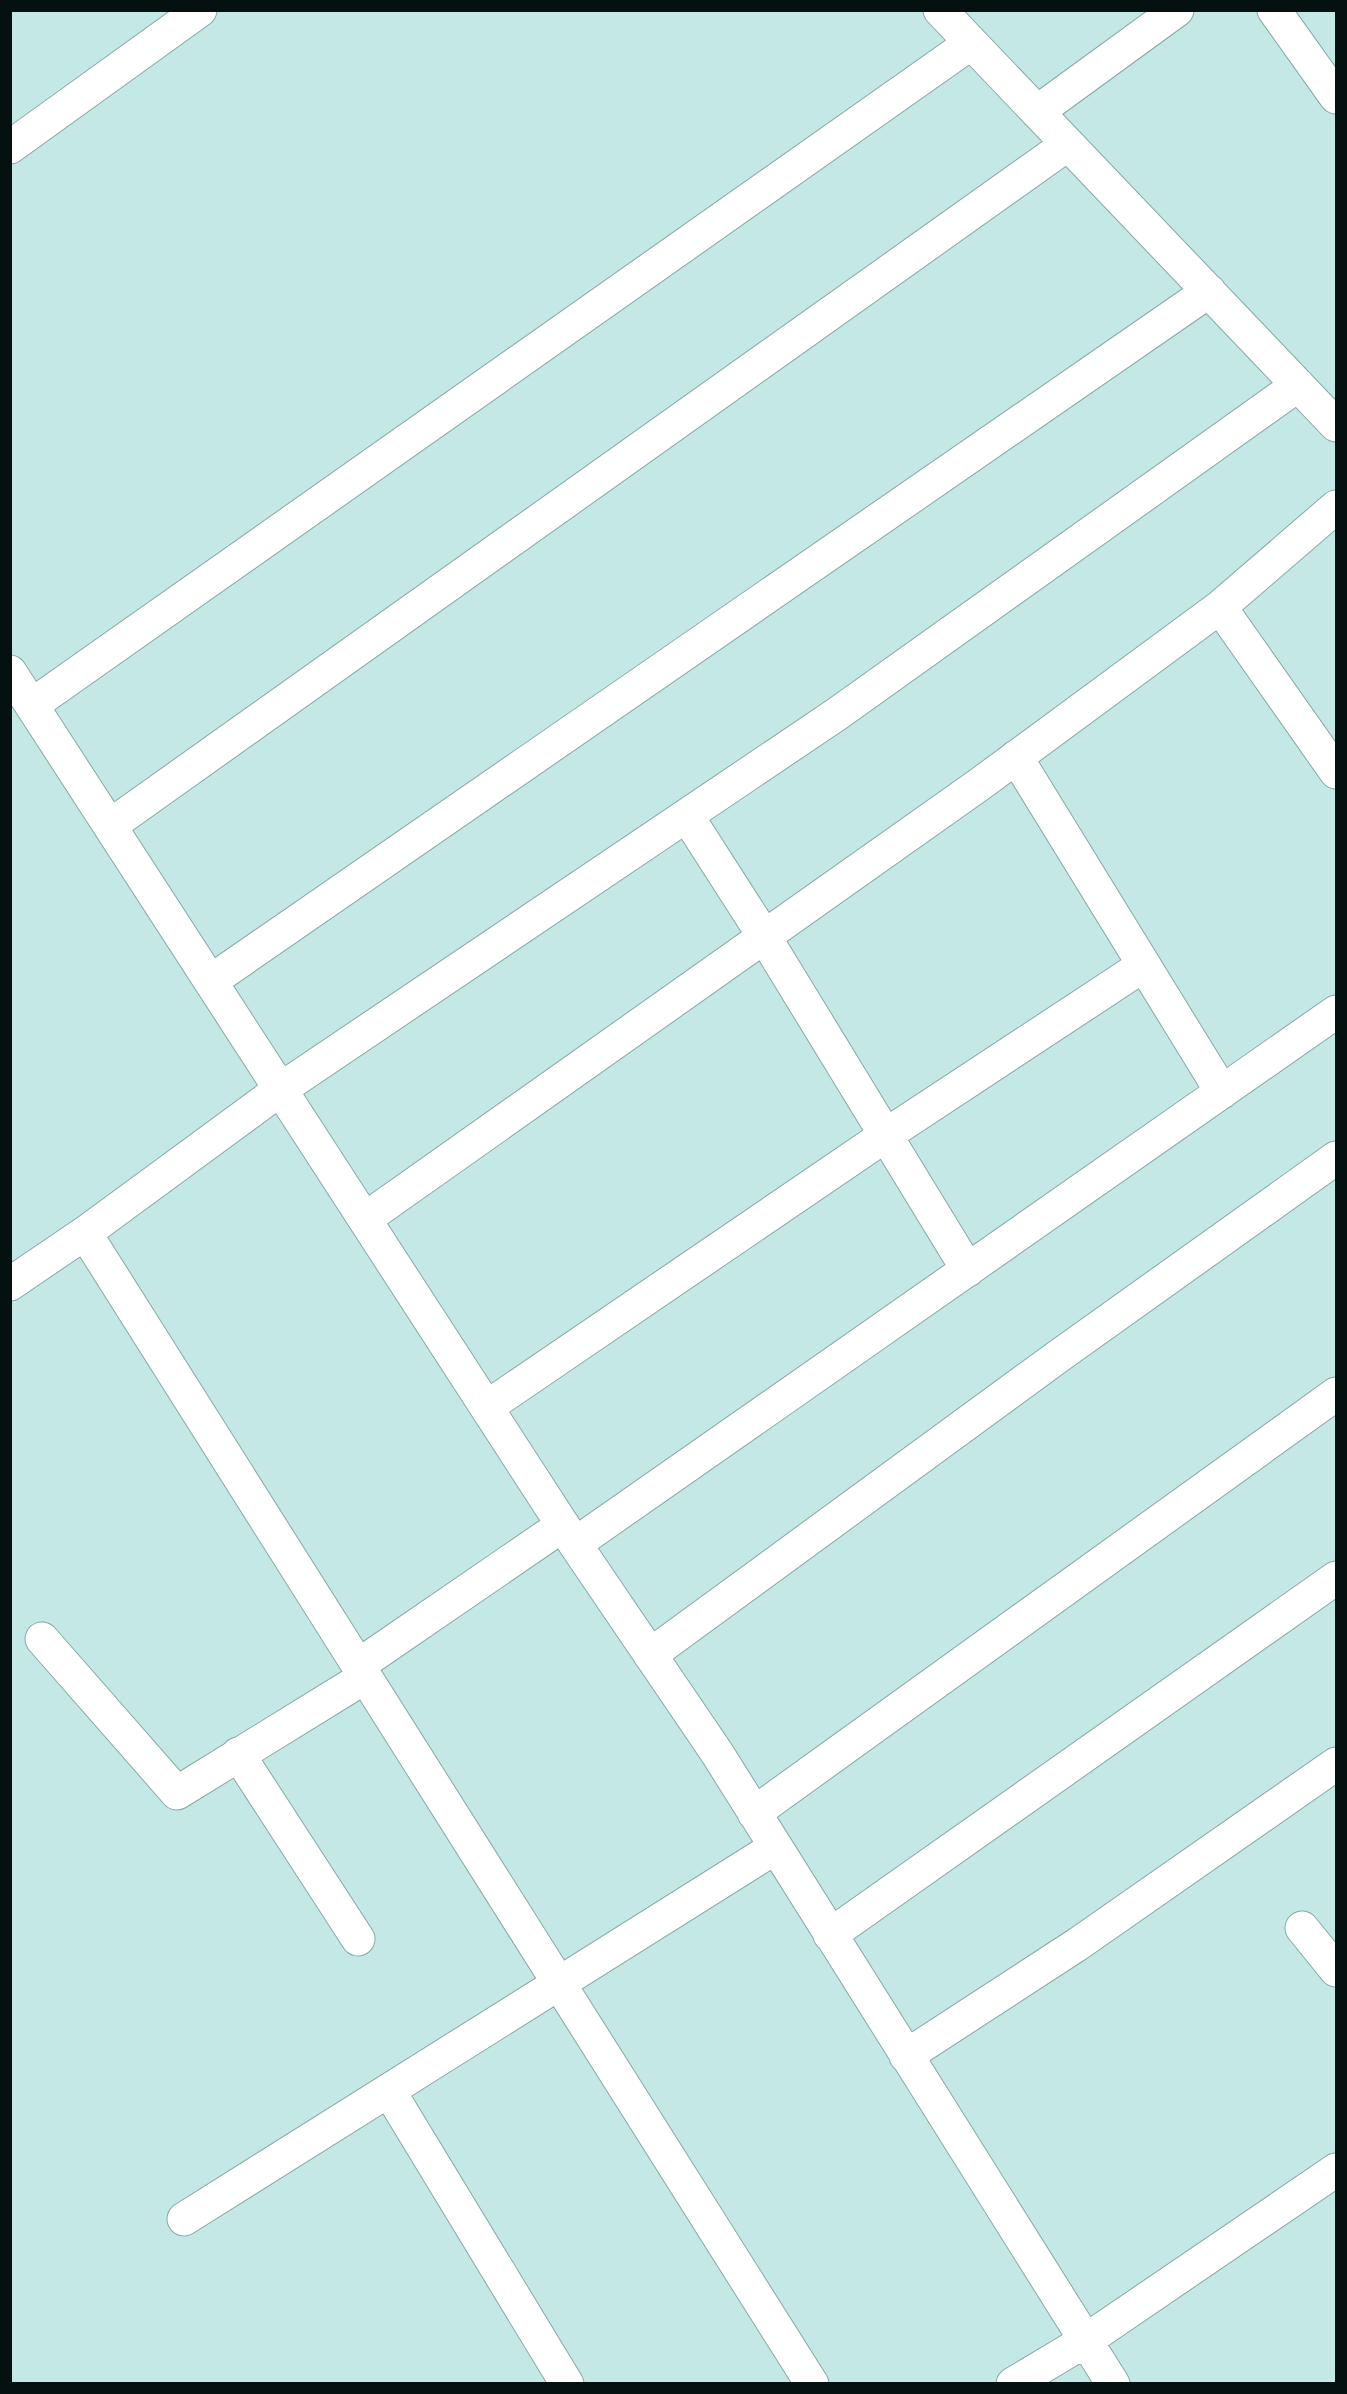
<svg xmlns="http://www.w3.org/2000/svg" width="1347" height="2394" viewBox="0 0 1347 2394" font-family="Poppins,sans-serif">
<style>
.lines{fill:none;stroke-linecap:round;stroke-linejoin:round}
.minor-casing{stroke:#86a8a6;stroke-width:35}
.minor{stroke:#fff;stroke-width:33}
</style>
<rect width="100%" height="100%" fill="#c4e8e6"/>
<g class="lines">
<!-- minor casing -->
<g class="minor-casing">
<path id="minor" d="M940 10 1336 425
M1274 10 1336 97
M1037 112 1177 10
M10 147 200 10
M1220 607 1336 772
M10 672 575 1544 717 1753 1113 2384
M32 705 971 43
M1016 757 1222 1092
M687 816 764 936 968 1270
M111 825 1068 144
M211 981 1209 291
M365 1219 980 784 1220 607 1336 507
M85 1233 812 2384
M10 1284 85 1233 281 1089 837 714 1298 385
M487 1407 886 1135 1144 965
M575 1544 1336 1012
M42 1639 177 1793 365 1677
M650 1655 1056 1358 1336 1158
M359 1665 563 1525
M238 1754 358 1939
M754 1813 1336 1394
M1302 1928 1336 1970
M830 1935 1336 1578
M906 2056 1078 1944 1336 1764
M389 2091 567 2384
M184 2219 776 1847
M1013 2384 1085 2341 1336 2170"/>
</g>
<!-- minor -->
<use href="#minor" class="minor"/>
</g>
<!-- border -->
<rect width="1347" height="2394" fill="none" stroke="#051111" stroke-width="24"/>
</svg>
